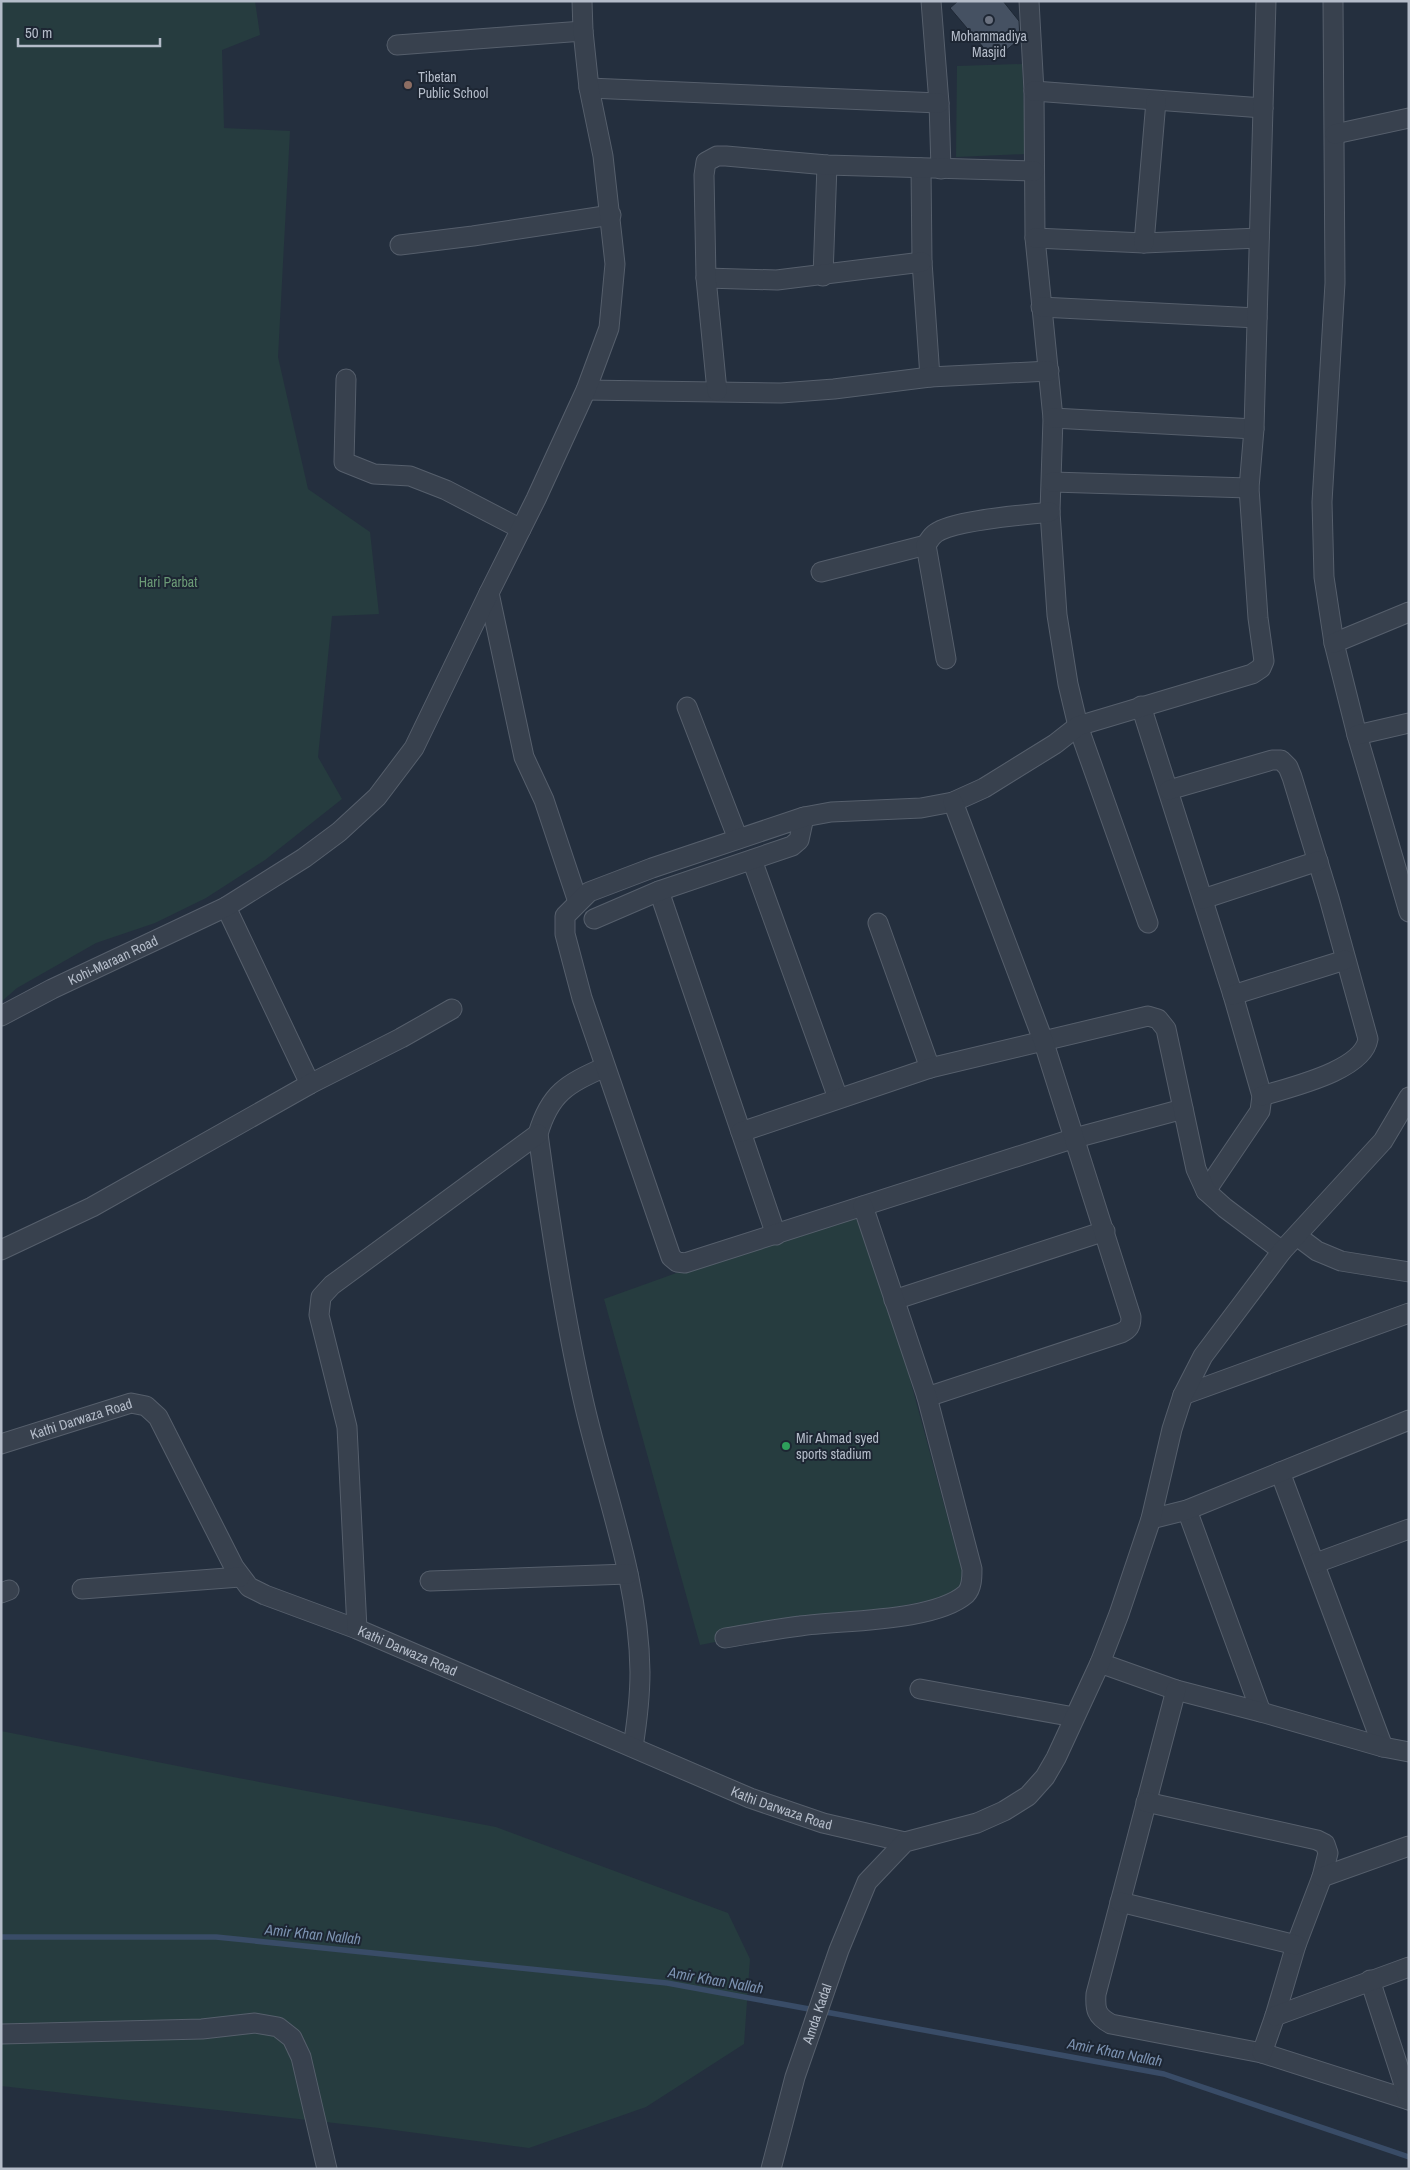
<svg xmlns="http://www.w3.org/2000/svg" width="1410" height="2170" viewBox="0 0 1410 2170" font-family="'Archivo Narrow',sans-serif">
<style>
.green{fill:#263c3f}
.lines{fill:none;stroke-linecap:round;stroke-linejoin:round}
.stream{stroke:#394c67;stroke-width:5.5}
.building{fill:#455162;stroke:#1f2835}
.minor-casing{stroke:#565f6c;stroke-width:21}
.minor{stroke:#38414e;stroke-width:19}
.worship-dot{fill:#6b7280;stroke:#1d2633;stroke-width:2}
.education-dot{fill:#8d6e63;stroke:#1d2633;stroke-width:2}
.leisure-dot{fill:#2e9e5b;stroke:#1d2633;stroke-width:2}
.labels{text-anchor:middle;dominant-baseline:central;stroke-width:4;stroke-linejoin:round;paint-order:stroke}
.poi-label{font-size:14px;fill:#b4bcc9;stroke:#1d2633;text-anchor:start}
.park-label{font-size:14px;fill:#6b9a76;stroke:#1d2633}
.street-label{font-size:14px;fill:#b4bcc9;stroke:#1d2633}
.water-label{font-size:15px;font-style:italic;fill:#7c92b1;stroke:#1d2633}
</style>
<rect width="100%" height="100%" fill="#242f3e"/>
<!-- green -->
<path class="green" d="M1 1H255L260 35 222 50 224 128 290 131 278 357 308 489 370 532 379 614 332 616 318 757 342 799 265 860 206 898 155 923 96 943 17 988 1 1002Z
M1022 64 1026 154 956 157 957 66Z
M863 1206 968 1593 700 1645 604 1299Z
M1 1731 228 1776 496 1827 728 1913 750 1959 744 2044 646 2107 529 2148 379 2128 1 2086Z"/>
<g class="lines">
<!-- stream -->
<path class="stream" d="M1 1937H216L667 1983 1164 2074 1409 2157"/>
</g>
<!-- building -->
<path class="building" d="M958 1H1003L1019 21 1020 39 994 60 950 8Z"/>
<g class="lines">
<!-- minor casing -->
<g class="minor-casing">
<g id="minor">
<path d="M931 1 939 103 941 169"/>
<path d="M1029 1 1034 91 1035 238 1053 418 1050 512 1057 615 1068 684 1078 726 1148 923"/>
<path d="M1333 1 1335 283 1322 502 1324 577 1334 643 1357 735 1409 912"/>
<path d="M397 45 583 31"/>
<path d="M589 88 939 103"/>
<path d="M1034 91 1263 108"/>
<path d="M1335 134 1409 118"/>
<path d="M921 168 922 262 930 377"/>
<path d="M1035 238 1144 243 1259 238"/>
<path d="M1144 243 1156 101"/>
<path d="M400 245 473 236 611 215"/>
<path d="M823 276 827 165"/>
<path d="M706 278 777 280 922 262"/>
<path d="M1041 307 1257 318"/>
<path d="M346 379 344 462 374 474 410 476 446 490 521 529"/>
<path d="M586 390 781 393 834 389 930 377 1049 371"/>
<path d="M717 391 706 278 704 175 706 162 717 156H726L827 165 1034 171"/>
<path d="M1053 418 1254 429"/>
<path d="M1052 482 1249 488"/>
<path d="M821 572 926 545"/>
<path d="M489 593 524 757 544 800 578 902"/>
<path d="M1334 643 1409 612"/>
<path d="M946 659 926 545C929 541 931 536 936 533 953 520 1025 515 1050 512"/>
<path d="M1141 706 1233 995 1262 1096 1260 1111 1206 1191"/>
<path d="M687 707 738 839"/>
<path d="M1357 735 1409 723"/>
<path d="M1169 790 1272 760H1281L1288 767 1292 777 1329 898 1368 1039C1363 1071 1290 1087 1262 1096"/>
<path d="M752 860 838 1098"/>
<path d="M659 891 776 1235"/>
<path d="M1203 899 1318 861"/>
<path d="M226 907 310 1084"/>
<path d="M594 919 659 891 792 846 799 840 804 817"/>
<path d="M878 923 930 1068"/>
<path d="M1233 995 1345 960"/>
<path id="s1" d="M1 1016 52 989 226 907 304 858 339 832 377 797 414 748 489 593 536 499 586 390 609 328 615 264 603 156 589 88 583 31 582 1"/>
<path d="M605 1067C567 1084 550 1093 538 1134 550 1223 563 1311 583 1399 603 1489 639 1577 640 1672 640 1697 637 1722 633 1747"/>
<path d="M1183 1109 1075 1138 685 1263 677 1262 671 1257 582 998 565 934V916L589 892 652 868 804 817 831 812 921 808 953 802 984 788 1055 744 1078 726 1252 674 1261 668 1264 661 1258 618 1249 488 1254 429 1266 1"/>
<path d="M741 1132 930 1068 1148 1016 1158 1019 1166 1029 1196 1169 1206 1191 1225 1208 1282 1251"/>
<path d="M1297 1236 1317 1251 1341 1261 1409 1272"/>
<path d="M1 1250 92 1207 310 1084 401 1038 452 1009"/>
<path d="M894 1300 1105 1231"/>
<path d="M1183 1395 1409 1313"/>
<path d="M927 1397 1121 1333C1129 1329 1131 1326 1131 1317L1043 1040 953 802"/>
<path id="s2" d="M1 1444 131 1403 146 1406 158 1417 234 1567 249 1587 265 1595 357 1629 750 1798 823 1823 905 1842"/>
<path d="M1280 1472 1383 1747"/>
<path d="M1187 1510 1261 1712"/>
<path d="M1151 1519 1187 1510 1409 1420"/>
<path d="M1316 1563 1409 1529"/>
<path d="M430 1581 628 1574"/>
<path d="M82 1589 240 1577"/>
<path d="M1 1593 9 1590"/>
<path d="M357 1629 347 1427 319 1315 321 1297 332 1285 538 1134"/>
<path d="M725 1638C750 1634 775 1629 800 1626 842 1620 934 1622 966 1594 972 1588 972 1577 972 1569L927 1397 863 1206"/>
<path d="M1100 1663 1176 1690 1261 1712 1383 1747 1409 1752"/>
<path d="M920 1689 1074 1717"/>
<path d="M1176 1690 1096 1994C1095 2009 1096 2016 1111 2024L1262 2053 1409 2100"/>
<path d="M1146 1802 1317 1840 1325 1844 1328 1853 1322 1877 1296 1945 1275 2016 1262 2053"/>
<path d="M1322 1877 1409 1846"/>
<path d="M1120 1902 1296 1945"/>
<path d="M1370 1980 1409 2100"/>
<path d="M1275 2016 1409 1967"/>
<path d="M1 2034 202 2029 255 2023 278 2027 292 2038 301 2057 327 2169"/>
<path id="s3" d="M771 2169 795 2077 839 1950 867 1882 905 1842 977 1823 1004 1811 1028 1796 1045 1777 1056 1758 1100 1663 1119 1614 1151 1519 1172 1429 1183 1395 1203 1356 1282 1251 1383 1141 1409 1097"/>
</g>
</g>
<!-- minor -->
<use href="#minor" class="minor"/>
</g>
<!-- markers -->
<circle class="worship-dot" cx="989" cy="20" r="5"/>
<circle class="education-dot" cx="408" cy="85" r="5"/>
<circle class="leisure-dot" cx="786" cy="1446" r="5"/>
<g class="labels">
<!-- poi labels -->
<g class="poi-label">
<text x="989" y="36" text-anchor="middle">Mohammadiya<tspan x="989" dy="16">Masjid</tspan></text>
<text x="418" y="77">Tibetan<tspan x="418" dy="16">Public School</tspan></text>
<text x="796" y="1438">Mir Ahmad syed<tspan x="796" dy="16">sports stadium</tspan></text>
</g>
<!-- park labels -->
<g class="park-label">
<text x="168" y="582">Hari Parbat</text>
</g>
<!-- street labels -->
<g class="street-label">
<text stroke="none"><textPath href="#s1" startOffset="125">Kohi-Maraan Road</textPath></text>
<text stroke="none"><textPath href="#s2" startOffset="84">Kathi Darwaza Road</textPath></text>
<text stroke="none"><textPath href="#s2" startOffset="532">Kathi Darwaza Road</textPath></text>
<text stroke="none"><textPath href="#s2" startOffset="938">Kathi Darwaza Road</textPath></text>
<text stroke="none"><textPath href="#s3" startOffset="162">Amda Kadal</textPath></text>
</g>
<!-- water labels -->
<g class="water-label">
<text transform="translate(313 1934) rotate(6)">Amir Khan Nallah</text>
<text transform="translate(716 1980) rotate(10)">Amir Khan Nallah</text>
<text transform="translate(1115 2052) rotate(11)">Amir Khan Nallah</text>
</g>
</g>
<!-- border -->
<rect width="1410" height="2170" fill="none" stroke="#b4bcc9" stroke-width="5"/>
<!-- scale -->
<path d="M18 38v8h142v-8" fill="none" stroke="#b4bcc9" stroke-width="2.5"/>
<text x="25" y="38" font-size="15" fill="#b4bcc9" stroke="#1d2633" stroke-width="4" paint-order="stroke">50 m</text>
</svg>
